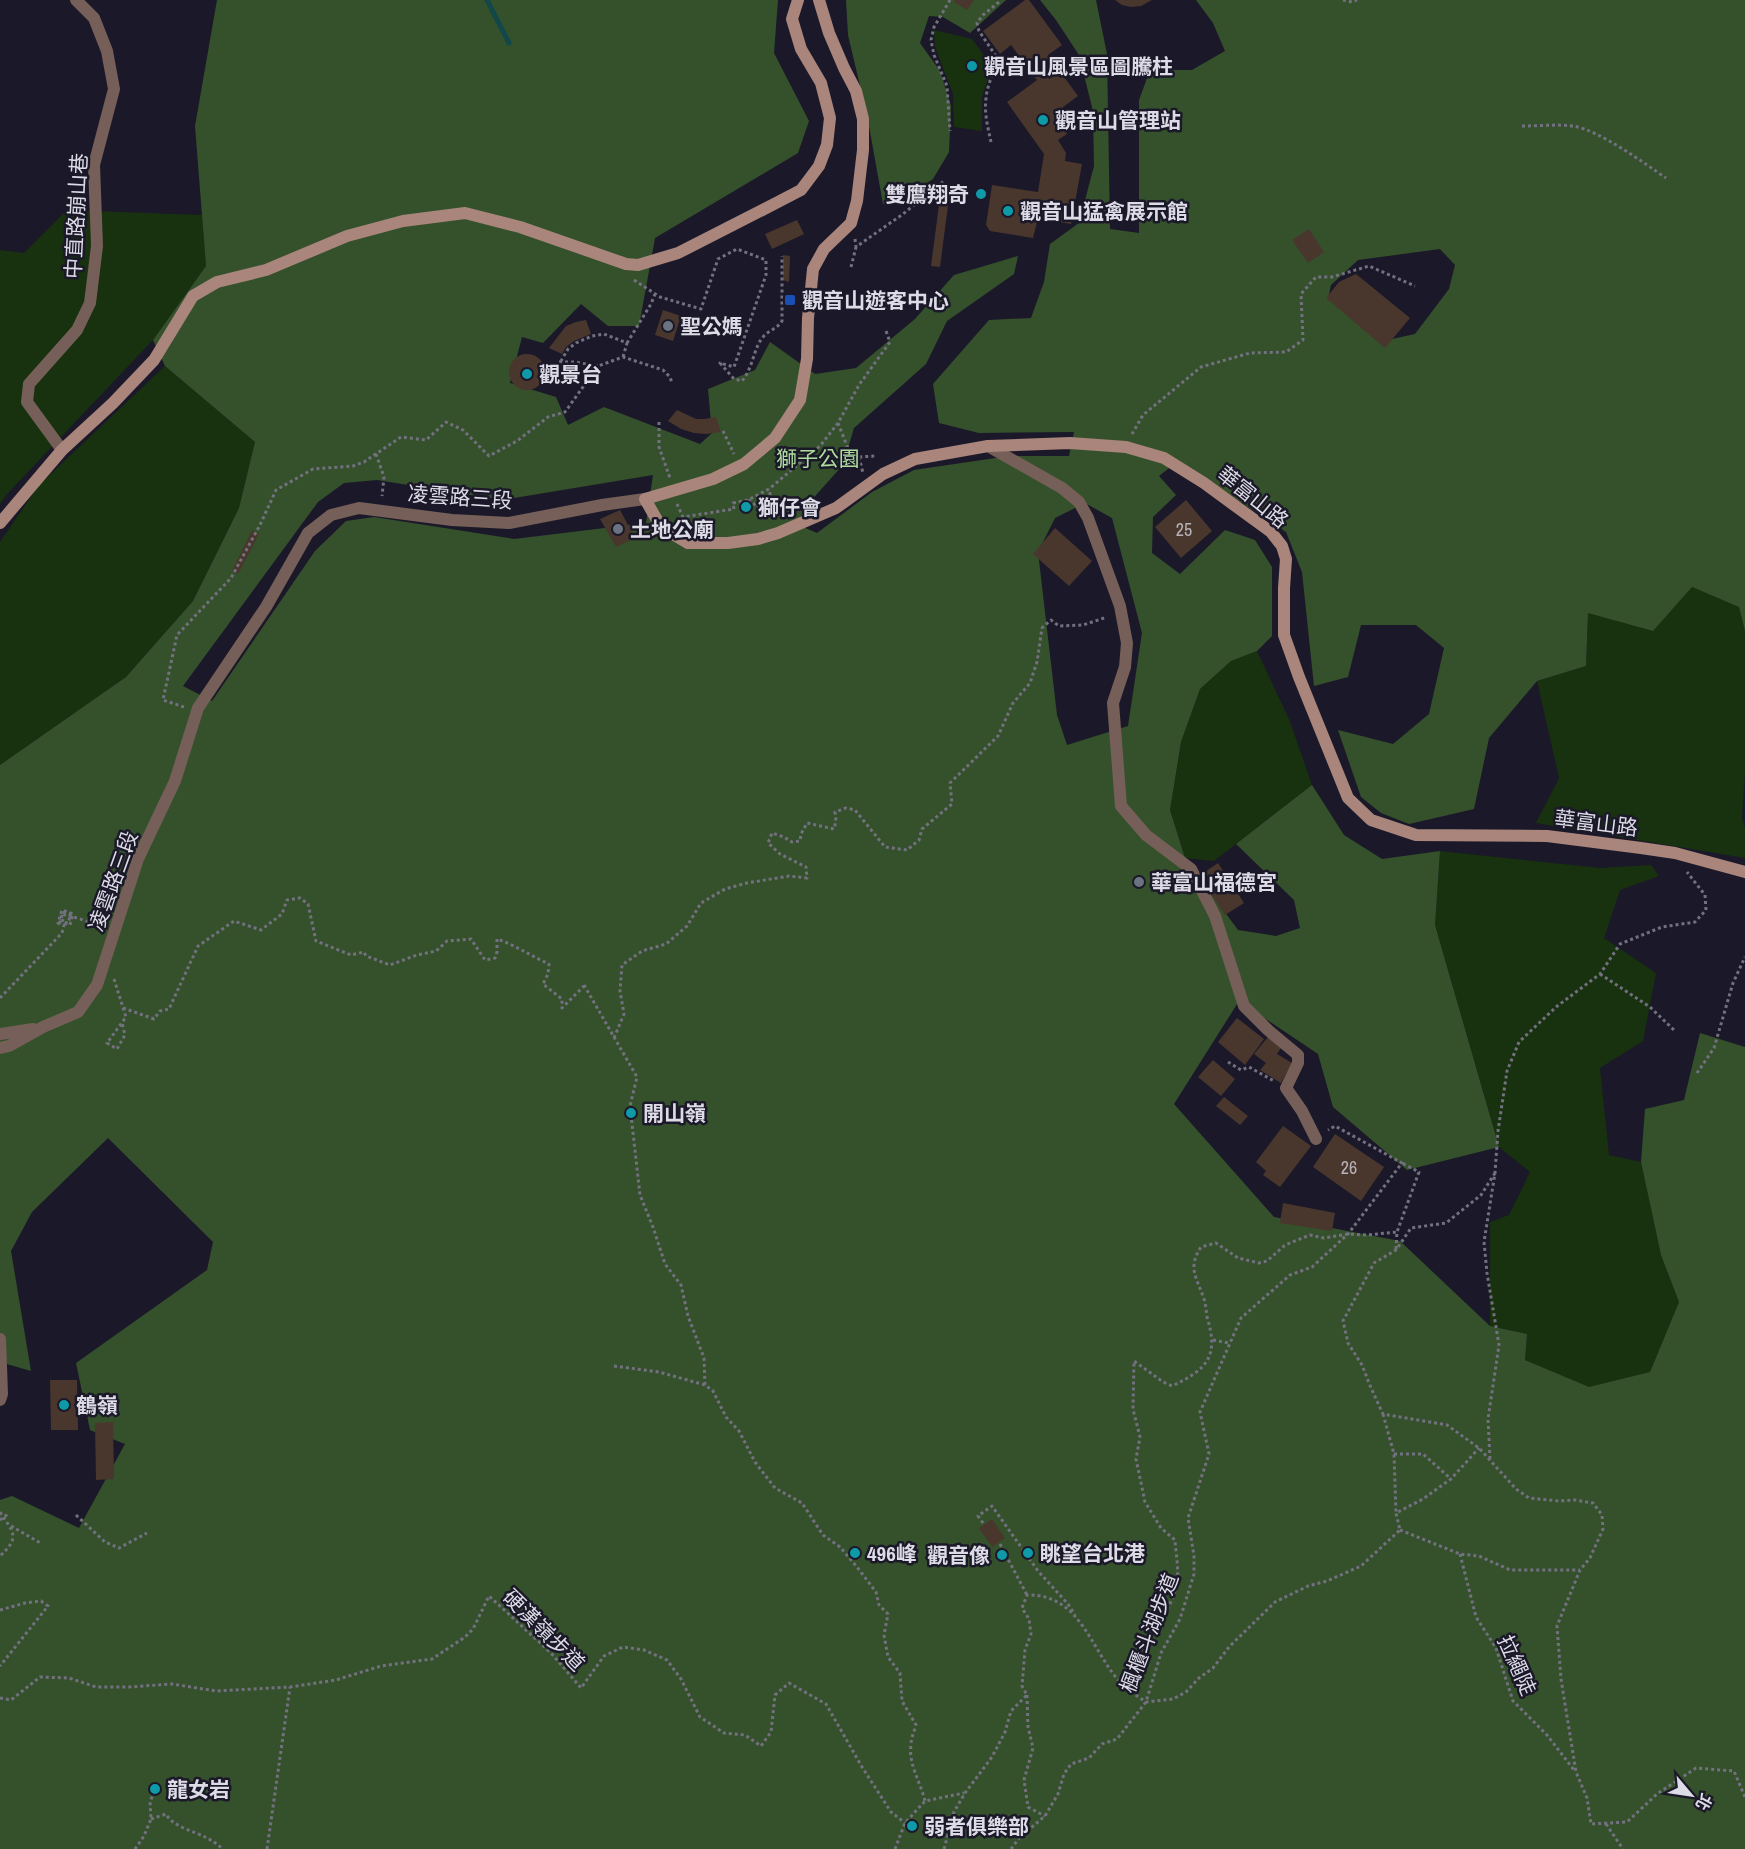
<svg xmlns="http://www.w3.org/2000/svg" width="1745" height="1849" viewBox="0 0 1745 1849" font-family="'Archivo Narrow','Noto Sans TC',sans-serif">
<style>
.green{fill:#18310f}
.forest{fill:#35512c;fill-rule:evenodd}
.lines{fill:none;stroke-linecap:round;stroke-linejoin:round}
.stream{stroke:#124849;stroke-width:5}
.building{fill:#49372d}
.path{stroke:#73717f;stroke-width:3;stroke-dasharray:3 3;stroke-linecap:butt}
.street{stroke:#755f58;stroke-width:12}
.secondary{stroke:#a9857b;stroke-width:12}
.culture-dot{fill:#0f9aa8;stroke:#1b1929;stroke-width:2}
.transit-dot{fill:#1a4fb4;stroke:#1b1929;stroke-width:2}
.worship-dot{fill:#6b7280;stroke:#1b1929;stroke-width:2}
.labels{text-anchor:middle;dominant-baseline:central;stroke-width:5;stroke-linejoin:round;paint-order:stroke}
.number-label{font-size:18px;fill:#b7b2b8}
.poi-label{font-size:21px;font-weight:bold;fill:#dcdbe6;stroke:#1b1929;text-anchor:start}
.street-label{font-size:21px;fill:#dcdbe6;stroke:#1b1929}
.park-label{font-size:21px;fill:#addc9d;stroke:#1b1929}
</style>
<rect width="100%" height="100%" fill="#1b1929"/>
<!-- green -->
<path class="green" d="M934 30 972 39 989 62 988 77 982 98V131L954 127 953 94 935 47Z
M67 210 202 215 206 266 153 340 7 494 0 504V250L24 253Z
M165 366 255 442 239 508 193 601 126 677 0 765V542L39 485Z
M1692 587 1739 607 1745 631V771L1742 818 1745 827V858L1536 823 1559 778 1537 681 1586 666 1588 612 1652 631Z
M1257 651 1289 719 1312 785 1214 861 1185 858 1170 810 1181 742 1200 689 1231 661Z
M1440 851 1600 868 1651 865 1659 876 1620 890 1604 938 1656 973 1643 1041 1600 1068 1609 1155 1641 1162 1661 1255 1679 1302 1650 1372 1589 1388 1525 1360 1527 1334 1490 1326V1222L1509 1215 1530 1172 1499 1147 1435 925Z"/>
<!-- forest -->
<path class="forest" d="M217 0H778L774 53 809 121 798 153 655 238 639 326H608L581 304 543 343 522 337 510 383 556 397 568 425 604 407 700 444 712 433 708 389 755 370 770 342 815 374 856 368 915 319 954 275 1018 256 1014 274 947 321 926 364 854 428 843 465 816 495 796 524 817 533 872 492 914 470 1009 456H1069L1074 432 979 433 939 423 933 384 989 320 1031 318 1044 282 1050 244 1079 223 1094 166 1093 111 1079 55 1056 20 1040 0H1096L1107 54 1110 229 1139 233V100L1150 70H1192L1225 51 1213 23 1196 0H1745V631L1739 607 1692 587 1653 631 1588 613 1586 666 1537 681 1489 738 1474 809 1409 824 1381 813 1361 797 1338 730 1393 744 1429 714 1444 648 1416 625H1361L1348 677 1314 686 1302 572 1286 532 1178 461 1159 476 1176 495 1153 517 1152 553 1180 574 1225 530 1255 540 1272 567V636L1257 651 1231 661 1200 689 1181 742 1170 810 1185 858 1238 930 1276 936 1300 928 1294 900 1236 844 1312 785 1344 835 1382 859 1440 851 1435 925 1499 1147 1407 1170 1333 1107 1318 1054 1239 1001 1174 1104 1274 1217 1400 1241 1490 1326 1527 1334 1525 1360 1589 1387 1650 1372 1679 1302 1661 1255 1641 1162 1645 1109 1684 1100 1700 1033 1745 1047V1849H0V1500L12 1496 79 1528 125 1444 90 1430 76 1363 207 1270 213 1242 108 1138 32 1212 11 1251 31 1371 0 1362V765L126 677 193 601 239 508 255 442 165 366 153 340 206 266 195 126ZM1440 249 1455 265 1449 289 1415 334 1392 339 1328 299 1331 285 1358 260ZM653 475 646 523 514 539 374 517 346 521 315 551 212 701 183 686 318 502 344 483 377 480 502 500ZM1085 503 1112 518 1142 633 1128 726 1067 745 1057 715 1038 552 1055 518Z
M846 0H1006L970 33 943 17 929 16 920 43 940 71 951 106 949 152 933 179 901 200 883 204 867 115 848 35Z"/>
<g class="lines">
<!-- stream -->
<path class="stream" d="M487 0 509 43"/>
</g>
<!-- building -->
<path class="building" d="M955 0H974L967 10 954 2Z
M1025 0H1029L1062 45 1048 55 1078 96 1063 107 1067 134 1058 140 1066 153 1065 161 1082 164 1071 224 1038 218 1033 238 990 231 986 225 992 185 1038 192 1044 154 1007 102 1037 80 1011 45 1000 54 983 31Z
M1115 0H1152L1141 6 1131 7 1122 5Z
M940 197 949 198 940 267 931 266Z
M797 220 804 234 772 249 765 234Z
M1309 229 1324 252 1308 263 1292 240Z
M783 255 790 256 789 282 783 280Z
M1356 274 1410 318 1385 348 1326 298 1339 282Z
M663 310 681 316 673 341 655 335Z
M586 320 591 334 574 341 566 347 562 354 549 348 566 326 576 322Z
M509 372a18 18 0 1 1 36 0a18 18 0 1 1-36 0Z
M677 410 696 419H704L716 417 721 432 706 434 694 433 681 429 668 421Z
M1186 500 1212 531 1181 558 1155 527Z
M620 510 635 538 616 547 600 519Z
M1055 528 1092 561 1069 586 1033 554Z
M252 530 259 534 238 574 232 571Z
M1218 863 1244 903 1225 915 1199 876Z
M1237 1018 1264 1039 1245 1065 1218 1042Z
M1268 1037 1281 1048 1277 1054 1292 1063 1281 1083 1260 1070 1266 1063 1254 1054Z
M1213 1060 1235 1079 1221 1096 1198 1077Z
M1224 1097 1248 1116 1240 1125 1216 1106Z
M1283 1126 1311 1146 1280 1187 1263 1175 1266 1171 1256 1162Z
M1335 1134 1384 1167 1361 1201 1313 1167Z
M1283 1203 1335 1213 1332 1231 1280 1223Z
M50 1380H77L78 1430H51Z
M113 1422 114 1479 96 1480 95 1423Z
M992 1519 1005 1538 992 1547 979 1528Z"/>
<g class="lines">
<!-- path -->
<path class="path" d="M950 0 934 27 931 40 934 55 947 86 950 131
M1343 0 1352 2 1357 0
M1522 126C1539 126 1556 124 1573 126 1599 130 1644 163 1666 178
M991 142C988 128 984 113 986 98 987 86 993 77 993 64L998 59 979 31 977 23 983 15 999 2V0
M855 239 856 247 903 214 944 181
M851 267 856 247
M634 280 660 297 701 309 718 259 737 249 766 260V275L734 367 720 363 734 379 742 381C753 368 754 347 763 337 769 330 777 329 782 321V256
M627 343 651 304 655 294
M559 362H575L598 366
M544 376 554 373 568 349 576 343 592 336 604 334 627 343 623 357
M659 422V447L670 478
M838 423 849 451 859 457 875 456
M723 431 734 454
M1132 434 1143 415 1201 367 1250 353 1286 352 1303 340 1301 294 1316 277H1332L1369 266 1415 286
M376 454 384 477 382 496
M859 457 863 473
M748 500 765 511 773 508 769 489
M677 504 683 517 734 509 733 503 748 500 769 489 820 446 838 423 859 385 890 342 886 331
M184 707 163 700 177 635 231 578 260 525 276 490 313 469 353 466 364 462 401 437 426 440 446 422 463 430 489 456 517 441 548 417 565 412 598 366 623 357 663 370 670 377 672 383
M1600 974 1650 1007 1676 1032
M114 979 126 1017 107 1043 117 1049 125 1035 122 1023
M584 985 637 1077 630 1106 640 1195 653 1227 665 1264 681 1285 688 1316 704 1358 705 1385 713 1391 726 1417 739 1431 755 1462 775 1488 802 1503 823 1535 840 1547 857 1567 876 1592 879 1605 888 1614 884 1635 888 1657 900 1673 902 1701 916 1725C914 1732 911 1738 911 1745 908 1764 921 1783 925 1801
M0 998 62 933 64 925 58 923 62 910 73 914 70 925 60 922 63 912 71 914 68 923 62 922 65 914 101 926
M123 1008 154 1019 160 1011 169 1009 198 946 234 921 261 930 282 914 287 900 300 898 308 904 316 941 351 955 364 952 366 956 390 965 417 955 436 951 447 941 471 939 485 960 495 958 497 952V939C515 945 531 956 549 964L548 974 543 984 562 999V1008L584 986
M614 1038 624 1014 620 991 622 965 642 951 666 944 687 926 701 903 725 889 747 883 789 876 807 878 806 867 780 854 768 843 772 833 784 837 792 842 800 841 801 834 807 823 834 829 836 821 835 812 846 808 855 810 885 847 907 850 919 840 922 829 952 804 950 783 998 736 1013 703 1030 683 1037 662 1042 628 1051 620 1059 626 1083 625 1107 617
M1228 1062 1241 1070 1249 1067 1274 1081
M1697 1073 1714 1048 1733 983 1745 957
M1495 1173 1481 1195 1446 1223 1411 1228 1396 1250 1374 1263 1343 1321 1348 1343 1362 1365 1371 1388 1383 1414 1447 1425 1479 1448 1516 1489 1529 1498 1559 1501 1575 1500 1593 1503 1602 1515 1603 1529 1590 1558 1580 1570 1557 1626 1561 1679 1576 1772 1587 1798 1591 1824 1627 1822 1657 1794 1696 1768 1734 1771 1745 1797
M1396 1249 1397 1232 1419 1172 1402 1163
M1213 1340 1229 1343
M614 1366 659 1372 705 1385
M1383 1414 1394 1454 1396 1513
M1394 1454H1423L1451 1479
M1490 1459 1488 1419 1499 1345 1487 1273 1484 1242 1495 1173 1498 1131 1507 1071 1519 1042 1556 1007 1600 974 1620 944 1662 927 1695 922 1706 910 1705 895 1687 872
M0 1512C13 1532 21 1537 0 1556
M76 1515 105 1542 119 1548 147 1533
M0 1520 8 1514
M983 1523 978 1516 992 1506 1038 1571 1068 1604 1075 1615
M11 1526 42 1544
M1400 1530 1460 1554 1479 1556 1510 1570H1580
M1000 1544 1027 1595
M1460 1554 1476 1617 1496 1648 1513 1701 1547 1735 1574 1770
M0 1610 25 1603 41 1601 48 1606 0 1666
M1131 1691C1133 1678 1137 1663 1143 1650 1154 1627 1172 1609 1177 1583 1179 1570 1176 1554 1175 1540L1161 1528 1145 1502 1136 1459 1140 1437 1133 1409 1134 1361 1163 1382 1172 1386C1208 1369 1219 1356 1207 1317 1206 1311 1206 1305 1204 1299 1197 1278 1187 1268 1201 1247L1216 1243 1238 1258 1259 1263 1267 1261 1285 1245 1310 1235 1324 1238 1348 1234 1367 1235 1397 1232
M1027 1695 1028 1727 1033 1748 1024 1780 1028 1807 1045 1816
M0 1698 11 1700 40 1677 69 1678 96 1687H129L172 1684 216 1691 290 1687 336 1680 381 1666 432 1659 465 1637 473 1629 489 1596 551 1653 581 1688 604 1656 623 1647 644 1650 667 1660 681 1679 700 1717 724 1733 745 1735 761 1746 771 1732 775 1695 789 1683 826 1704 862 1767 891 1812 905 1823
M151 1819 166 1814C173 1827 194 1831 207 1838 213 1841 218 1845 223 1849
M1606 1824 1623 1849
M135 1849 144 1836 151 1819 150 1802 155 1789
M267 1849 290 1687
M895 1849 905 1823 925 1801 964 1793
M944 1849 954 1812 965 1793 992 1757 1005 1732 1011 1711 1027 1695 1022 1686 1025 1650 1031 1634 1029 1619 1022 1608 1027 1595C1081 1594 1090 1649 1120 1682 1127 1690 1137 1696 1146 1702L1173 1699 1186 1692 1199 1678 1213 1668 1229 1647 1275 1602 1308 1586 1327 1581 1361 1566 1400 1530 1396 1513 1423 1499 1451 1479 1479 1448
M1011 1849 1020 1837 1045 1816 1058 1794 1064 1774 1071 1764 1089 1758 1102 1744 1117 1739 1146 1702 1161 1653 1180 1619 1194 1574V1556L1188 1518 1209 1454 1200 1412 1241 1318 1290 1275 1312 1267 1348 1234 1402 1163 1335 1126 1328 1130"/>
<!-- street -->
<path class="street" d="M988 446 1062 488 1079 502 1088 518 1120 606 1127 643 1125 667 1113 703 1121 806 1146 835 1191 869 1215 916 1244 1006 1268 1030 1298 1055V1063L1286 1088 1302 1111 1316 1139
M62 450 27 402 29 384 77 330 90 303 97 246 94 165 114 89 107 51 94 18 76 0
M0 1034 33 1029
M0 1048 9 1046 43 1027 78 1012 97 985 138 859 175 781 198 708 266 607 308 533 331 515 359 508 452 520 509 523 602 505 645 499
M0 1339 2 1394 0 1400"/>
<!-- secondary -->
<path class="secondary" d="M819 0 829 33 844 68 856 91 863 119V150L857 201 851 223 824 249 813 269 808 318 807 359 800 400 775 438 744 464 713 479 645 499 661 527 688 543H728L758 539 778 533 836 508 883 474 915 459 988 446 1070 443 1126 447 1164 458 1204 483 1271 532 1282 546 1286 559 1284 588V635L1299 677 1348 798 1371 820 1416 835 1547 836 1641 848 1675 853 1745 872
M0 523 62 450 113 403 154 360 193 296 217 282 266 270 347 236 403 221 465 213 520 227 626 264 638 265 678 253 776 203 801 190 819 166 827 145 830 118 821 83 801 49 792 19 798 0"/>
</g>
<!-- markers -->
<g class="culture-dot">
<circle cx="972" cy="66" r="6"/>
<circle cx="1043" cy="120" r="6"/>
<circle cx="981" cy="194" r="6"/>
<circle cx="1008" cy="211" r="6"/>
<circle cx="527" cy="374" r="6"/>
<circle cx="746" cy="507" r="6"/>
<circle cx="631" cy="1113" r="6"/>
<circle cx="64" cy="1405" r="6"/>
<circle cx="855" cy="1553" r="6"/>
<circle cx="1028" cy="1553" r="6"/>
<circle cx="1002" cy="1555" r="6"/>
<circle cx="155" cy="1789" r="6"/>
<circle cx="912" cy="1826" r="6"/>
</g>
<rect class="transit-dot" x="784" y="294" width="12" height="12" rx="3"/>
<g class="worship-dot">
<circle cx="668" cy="326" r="6"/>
<circle cx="618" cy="529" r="6"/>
<circle cx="1139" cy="882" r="6"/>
</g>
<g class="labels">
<!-- number labels -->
<g class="number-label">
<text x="1184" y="529">25</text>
<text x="1349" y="1167">26</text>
</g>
<!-- poi labels -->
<g class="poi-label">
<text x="984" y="66">觀音山風景區圖騰柱</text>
<text x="1055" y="120">觀音山管理站</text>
<text x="969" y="194" text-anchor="end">雙鷹翔奇</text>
<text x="1020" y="211">觀音山猛禽展示館</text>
<text x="802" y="300">觀音山遊客中心</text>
<text x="680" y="326">聖公媽</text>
<text x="539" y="374">觀景台</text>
<text x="758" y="507">獅仔會</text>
<text x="630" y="529">土地公廟</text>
<text x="1151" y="882">華富山福德宮</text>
<text x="643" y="1113">開山嶺</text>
<text x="76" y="1405">鶴嶺</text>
<text x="867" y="1553">496峰</text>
<text x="1040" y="1553">眺望台北港</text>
<text x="990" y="1555" text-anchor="end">觀音像</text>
<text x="167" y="1789">龍女岩</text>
<text x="924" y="1826">弱者俱樂部</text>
</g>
<!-- street labels -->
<g class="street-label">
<text transform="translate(76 216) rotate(-87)">中直路崩山巷</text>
<text transform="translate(460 497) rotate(4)">凌雲路三段</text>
<text transform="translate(1253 497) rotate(39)">華富山路</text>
<text transform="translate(1596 823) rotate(7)">華富山路</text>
<text transform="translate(113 881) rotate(-70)">凌雲路三段</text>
<text transform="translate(544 1630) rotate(45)">硬漢嶺步道</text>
<text transform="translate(1149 1633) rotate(-69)">楓櫃斗湖步道</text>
<text transform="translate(1517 1665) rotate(66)">拉繩陡</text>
</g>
<!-- park labels -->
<g class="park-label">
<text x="818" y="458">獅子公園</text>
</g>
</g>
<!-- north arrow -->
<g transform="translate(1691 1795) rotate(119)" stroke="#1b1929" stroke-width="4.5" paint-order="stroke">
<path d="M0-4.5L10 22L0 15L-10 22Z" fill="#dcdbe6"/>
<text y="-9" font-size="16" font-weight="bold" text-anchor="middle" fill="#dcdbe6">北</text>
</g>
</svg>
